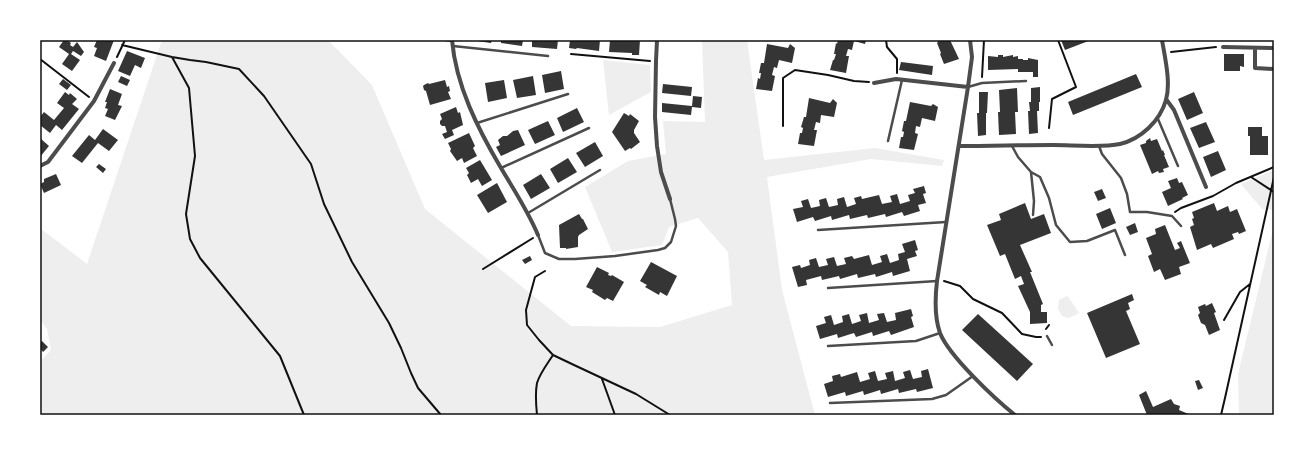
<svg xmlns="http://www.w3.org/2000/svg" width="1314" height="455" viewBox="0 0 1314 455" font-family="'DejaVu Sans',sans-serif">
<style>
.green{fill:#eee}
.building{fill:#353535}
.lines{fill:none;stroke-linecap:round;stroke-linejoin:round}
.path{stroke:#111;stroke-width:2}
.service{stroke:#4c4c4c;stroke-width:2.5}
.minor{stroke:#4c4c4c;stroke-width:4}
.neatline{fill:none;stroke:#111;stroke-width:1.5}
</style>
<rect width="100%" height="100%" fill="#fff"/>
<!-- green -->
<path class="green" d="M162 40H328L372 85 425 209 571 326 660 327 732 305 728 252 698 218 669 227 662 245 612 252 585 187 628 161 666 154 663 121 705 122 702 40H747L764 160 875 148 944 160 942 166 871 159 767 177 782 290 815 415H40V362L51 350 47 329 40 320V228L87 264Z
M603 60 650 65 651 92 609 115Z
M1274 170V210L1262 209 1241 184Z
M1274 225V415H1239L1238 374Z
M1067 296 1069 298 1079 313 1069 318 1062 316 1058 309 1059 300Z"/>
<!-- building -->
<path class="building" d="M64 40H67L71 43 70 45 73 47 77 42 84 52 81 56 73 51 71 54 80 60 72 71 62 64 69 54 59 47Z
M97 40H114L106 61 94 56 97 48 94 47Z
M477 40H492L491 43 477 41Z
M501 40H523L522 46 501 43Z
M532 40H558L557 49 532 47Z
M570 40H600L599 51 577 48 576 49 569 48Z
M610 40H640L639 55H632V53L609 52Z
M838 40H866L865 44 854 41 852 50 848 49 846 56H849L846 73 830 70 833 60H834L836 54H834L836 43 837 44Z
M937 40H950L959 59 944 64 940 54 941 53 937 43 938 42Z
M1061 40H1091L1065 50Z
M767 44 788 48 790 44 795 48 792 63 779 60 777 68 774 67 772 75 775 76 772 91 756 89 758 78 760 79 761 73H759L761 63H764Z
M127 51 145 58 141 68 135 65 130 76 118 71Z
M1224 54H1244V67L1240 66V71H1224Z
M998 55H1003V57L1013 55V57L1018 56V59H1023V60H1028V58L1038 60V77H1033V72H1018V69L988 70V56L998 57Z
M901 62 933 66 932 75 899 70Z
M561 71 564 89 545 93 542 75Z
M1136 74 1142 87 1073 115 1068 102Z
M121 76 130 80 127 86 118 82Z
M533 76 536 95 517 98 513 80Z
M63 79 71 85 67 90 59 84Z
M445 80 447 87 449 86 450 91 448 92 451 99 430 105 426 91 424 90 423 86 424 85 428 83 429 84Z
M504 80 507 98 488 102 485 83Z
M663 84 692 87 691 96 662 93Z
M1040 87V102H1039V111H1037L1038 133 1029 134 1028 111H1030L1029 102H1031V88Z
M1017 88 1018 112H1015L1016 134 999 135 998 112H1000L999 90Z
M110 89 122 94 118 105 122 106 115 120 105 116 108 109 105 108 107 102H105Z
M65 92 69 95 70 93 77 99 72 104 79 109 62 130 56 125 50 133 40 125V117L44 112 54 120 64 108 57 103Z
M979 92H988L987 113H986V135L978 136 977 113H979Z
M1194 92 1203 113 1187 120 1178 99Z
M693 96 702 97 701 108 692 107 691 115 662 112V103L692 106Z
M809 98 830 103 833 99 837 103 834 117 821 115 820 123 816 122 814 130H817L814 146 798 144 800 133H802L803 128 801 127 804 117H806Z
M910 102 931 106 933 104 938 107 935 121 922 118 920 127 916 126 915 133 918 134 914 150 899 148 901 137H903L904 132 902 131 904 121H906Z
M456 107 458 113 460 112 463 125 452 130 454 135 445 139 442 134 447 132 445 126H442L440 124V121L442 119 440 114Z
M577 108 584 122 563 132 557 118Z
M624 113 629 116 630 114 639 121 634 130V133L640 142 631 149 630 148 625 151 612 132Z
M548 121 555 135 535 144 528 130Z
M1206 122 1215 142 1199 148 1190 128Z
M1248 127H1262V136H1268V155H1250V136H1248Z
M103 129 118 140 109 151 98 143 82 163 72 156 89 135 95 140Z
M518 130 525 145 501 156 496 147 500 145 498 140 503 136H507L513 131Z
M469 133 475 146 473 148 477 156 464 163 462 158 457 161 450 151 451 149 448 143Z
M40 138 49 146 40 157Z
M1150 138 1151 141 1157 139 1162 151 1163 150 1165 155H1164L1169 167 1163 169 1164 172 1159 173 1158 171 1152 174 1140 145 1146 143V141Z
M595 142 603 156 585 167 576 153Z
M1218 151 1226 170 1211 177 1203 157Z
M568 158 577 172 558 183 550 169Z
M480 160 492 180 482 186 478 179 471 183 467 175 469 173 466 168Z
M99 164 106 169 103 173 96 167Z
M56 174 61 185 44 193 40 184 44 182V179Z
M541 174 550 188 531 199 523 185Z
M1177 178 1179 183 1182 182 1188 195 1182 198 1183 199 1168 206 1162 192 1171 188 1168 181Z
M497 183 507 202 488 213 477 195Z
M924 186 926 193 923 194 926 203 918 205 920 211 904 216 902 212 886 217 885 214 868 218 867 215 850 219 849 215 832 220 831 216 815 221 813 217 797 222 793 209 803 207 801 201 808 199 811 208 820 206 819 200 826 198 829 207 838 205 837 199 844 197 847 207 856 204 854 198 861 196 862 199 879 195 882 204 892 202 890 196 897 194 900 204 910 201 908 195 915 193 913 189Z
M1102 189 1106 198 1098 201 1094 192Z
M1025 203 1031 219 1044 214 1051 233 1020 245 1032 272H1030L1043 304 1041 305V312H1047V323L1030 324V312L1018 286 1024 284 1021 276 1015 279 1005 254 1000 256 987 225 1001 220 999 214Z
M1214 203 1217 211 1228 206 1230 212 1237 209 1246 231 1239 234 1238 232 1232 234 1234 239 1213 248 1211 244 1197 250 1190 227 1194 225 1192 219 1194 218 1192 212Z
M1110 208 1116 223 1102 229 1096 214Z
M579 214 582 219H583L588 229 579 235 578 237V247L566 249V248H560L559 225Z
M1135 223 1138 232 1130 235 1126 227Z
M1165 225 1175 250 1180 248 1177 243 1181 241 1190 263 1179 267 1181 274 1165 280 1160 269 1154 272 1148 256 1152 254 1146 238 1156 234 1155 229Z
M915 240 918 250 915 251 917 256 907 259 910 271 893 276 892 272 876 277 875 274 858 278 857 274 840 279 839 276 822 280 821 276 806 280 807 285 798 287 792 267 800 265 801 268 810 265 809 260 816 258 819 267 828 265 826 259 834 257 837 266 846 264 844 258 852 256 854 259 869 255 872 265 882 262 880 256 887 254 890 263 899 260 898 254 905 252 902 244Z
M530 256 532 260 525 264 522 260Z
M651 262 677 276 667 296 660 292 659 295 645 287 647 285 640 281Z
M597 267 609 273 608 275 611 276 612 275 624 282 613 301 607 298 605 300 592 292 593 290 586 287Z
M1132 294 1134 300 1128 303 1130 309 1126 311 1140 344 1106 358 1087 313Z
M1212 303 1216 312 1214 313 1220 330 1209 335 1205 325 1201 323 1198 315 1200 313 1198 307 1205 304 1206 306Z
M911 309 913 316 911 317 914 327 891 335 889 331 873 336 872 332 856 337 854 333 838 338 837 334 820 339 816 326 826 323 824 317 831 315 834 325 843 322 842 316 849 314 852 324 861 321 859 315 867 313 869 323 879 320 877 314 884 313 887 322 896 320 895 313Z
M978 314 1033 364 1017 381 962 330Z
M42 341 48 347 43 352 40 348V343Z
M928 369 933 388 917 392 916 389 899 393 898 389 881 394 880 390 864 395 863 391 846 396 845 392 828 397 824 384 833 381 832 376 840 374 841 377 857 372 860 382 870 379 868 373 875 371 878 381 887 379 885 373 893 371 895 381 905 378 903 372 910 370 913 379 922 377 921 371Z
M1199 380 1203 388 1198 390 1195 381Z
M1146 391 1153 407 1171 399 1174 404 1180 406 1179 410 1191 415H1147L1139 395Z"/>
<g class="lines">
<!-- path -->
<path class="path" d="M886 40 887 47 897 59V73
M122 45 172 57 190 60 206 62 239 69 264 96 311 164 324 204 352 262 389 323 401 348 411 373 418 388 441 415
M1171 52 1216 47
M571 54 650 61
M117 57 125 40
M172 57 189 88 195 156 186 214 190 239 200 258 280 356 304 415
M40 59 89 97
M982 77 984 40
M783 126V78L795 70 828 75 854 81 869 82
M1049 128 1052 99 1076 87 1058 40
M1251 177 1274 192
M1175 212 1181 208 1213 196 1236 183 1274 167
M483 269 533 238
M545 271 535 277 526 310 527 325 539 340 553 355 574 365 636 394 670 415
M944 281 960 286 973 299 1002 313 1022 334 1036 337H1041
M1224 320 1240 292 1250 284
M1046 329 1049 325
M602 379 615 415
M537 415C536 405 535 393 537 383 540 373 548 363 553 355
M1221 415 1225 398 1274 177"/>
<!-- service -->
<path class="service" d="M446 40 452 41
M453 46 548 56
M968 87 982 83 1026 81
M1158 119 1178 166
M477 123 568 94
M888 141 902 80
M1012 146 1018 157 1031 172 1034 201 1033 215
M1099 146 1102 154 1121 178 1127 194 1130 212H1147L1172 216 1181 226
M501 168 589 128
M1031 172 1040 177 1049 198 1056 225 1070 242 1087 241 1115 230 1125 255
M528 213 600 170
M818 230 946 222
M538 235 545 253 559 259H575L615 256 658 250 665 248 671 242 676 226 675 219 670 199
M828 288 937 281
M1047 336 1052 345
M828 346 916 341 940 333
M830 403 932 399 946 395 973 376"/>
<!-- minor -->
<path class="minor" d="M452 40C456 86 478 129 501 168 514 190 528 211 538 235
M657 40 656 61 655 117 657 146 661 172 670 199
M970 40 972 57 968 87 937 281C935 298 934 316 940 333 949 356 995 399 1015 415
M1223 47 1274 48
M1255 48V68L1274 69
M874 83 896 79 968 87
M1166 99 1174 110 1206 187
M959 146C990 146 1022 145 1053 145 1072 145 1102 148 1120 144 1141 139 1160 121 1166 100 1171 83 1165 58 1162 40
M40 166 48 162 94 101 114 63"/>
</g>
<!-- border -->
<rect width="1314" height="455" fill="none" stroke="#ffffff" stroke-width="82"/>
<rect x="41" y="41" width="1232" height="373" class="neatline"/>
</svg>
